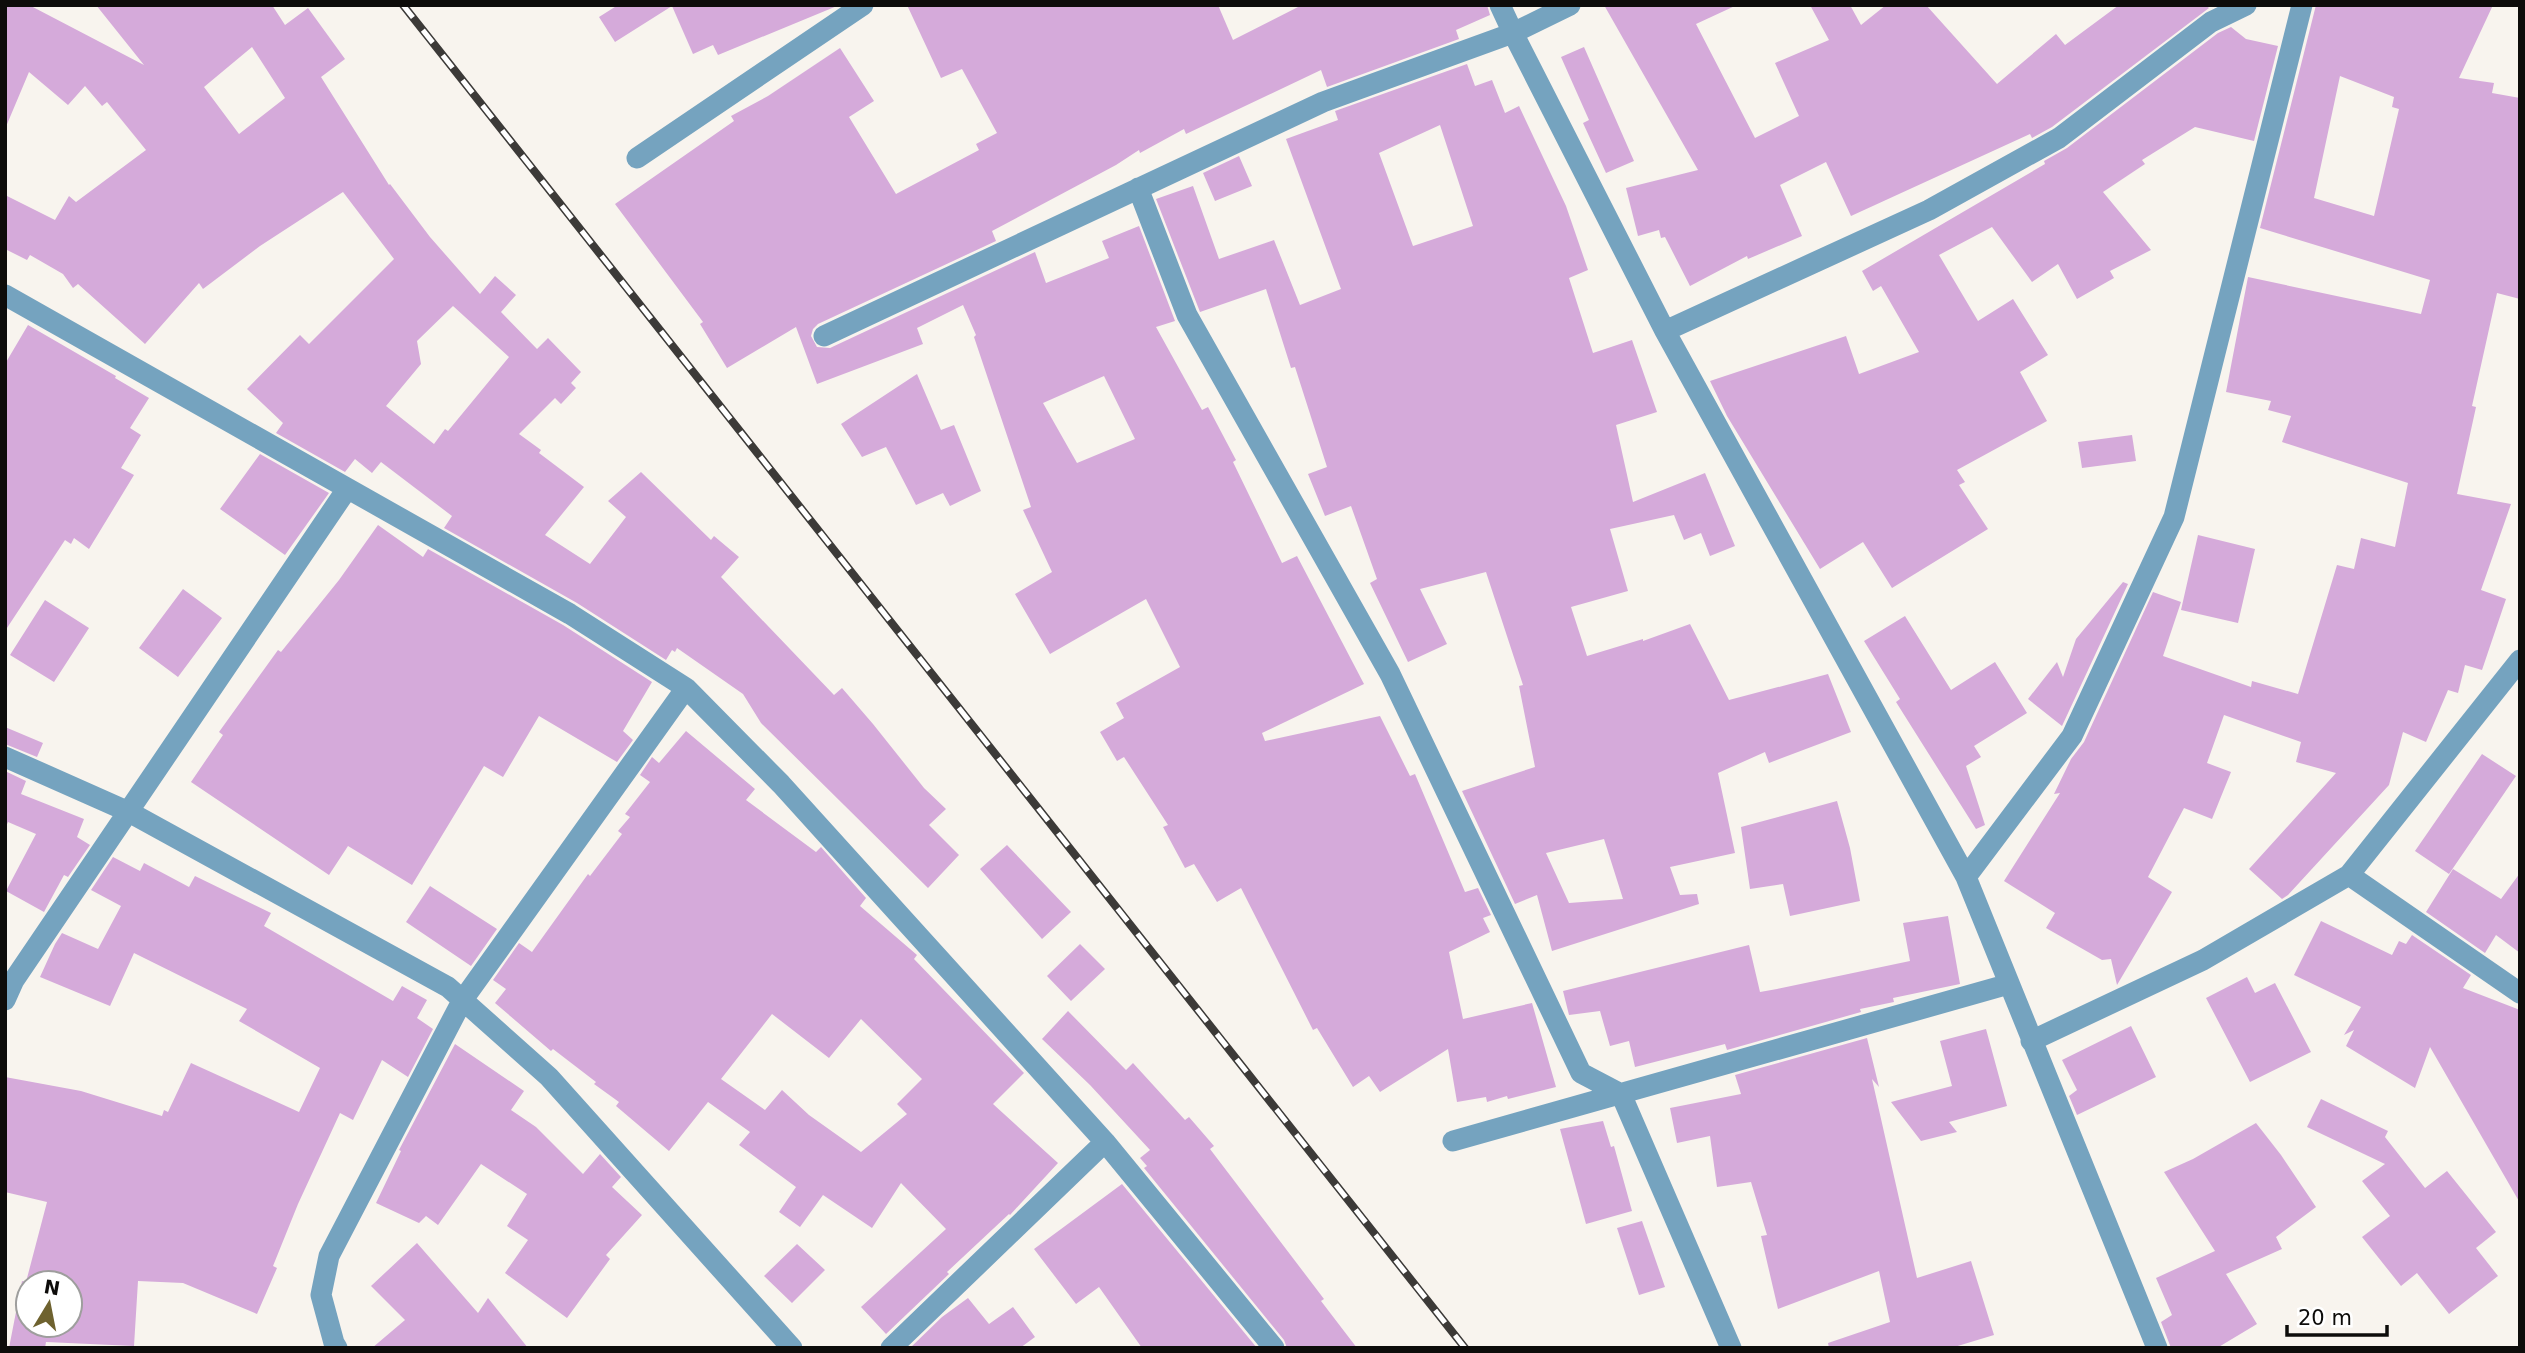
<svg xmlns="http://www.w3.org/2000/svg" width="2525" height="1353" viewBox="0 0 2525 1353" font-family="'DejaVu Sans',sans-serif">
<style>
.building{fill:#d5aada;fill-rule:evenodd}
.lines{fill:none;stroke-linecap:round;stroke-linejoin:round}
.minor{stroke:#75a3bf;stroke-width:21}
.rail-casing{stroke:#3c3a38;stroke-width:8}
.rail{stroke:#fff;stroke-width:5;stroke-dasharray:16;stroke-linecap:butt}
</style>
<rect width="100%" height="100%" fill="#f8f4ee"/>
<!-- building -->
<path class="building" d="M5 5H29L144 65 96 5H272L285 25 308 8 345 59 321 77 389 185 390 184 430 237 480 294 495 276 516 295 501 312 537 349 548 338 581 372 571 383 576 388 561 404 555 398 519 434 541 450 539 453 584 487 545 535 590 564 626 517 608 501 641 472 711 540 714 536 739 557 721 577 834 695 842 688 873 724 924 788 946 809 929 825 959 855 928 888 761 723 743 694 677 648 675 652 672 650 666 660 577 603 444 528 452 516 381 462 372 473 355 459 345 472 276 433 283 423 247 389 300 335 309 344 394 259 343 192 260 246 203 289 199 283 145 344 78 284 73 288 63 274 30 255 27 260 5 249V195L55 220 69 196 76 202 146 150 107 102 102 106 85 86 68 105 29 72 5 129ZM252 47 285 98 239 134 204 87ZM453 306 509 357 448 431 445 429 434 444 386 406 421 364 417 341Z
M618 5H837V6L718 55 713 45 693 54 672 6 615 42 599 17Z
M907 5H1218L1233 40 1302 5H1487L1490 15 1456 30 1459 39 1327 87 1321 70 1186 134 1184 129 1140 153 1139 150 1116 165 992 231 996 241 818 324 813 329 811 336 817 347 830 348 1035 252 1046 283 1109 258 1102 241 1139 226 1175 321 1156 327 1202 410 1208 407 1236 460 1233 462 1282 563 1297 556 1364 684 1262 733 1265 741 1380 716 1410 776 1415 774 1465 892 1478 888 1491 915 1483 918 1490 932 1449 952 1463 1019 1532 1003 1556 1087 1508 1099 1507 1096 1487 1102 1486 1097 1457 1102 1448 1049 1380 1092 1369 1076 1353 1087 1317 1028 1313 1030 1241 888 1217 902 1194 864 1185 868 1163 827 1168 825 1124 757 1117 761 1100 732 1124 718 1116 703 1180 667 1146 599 1050 654 1015 594 1052 572 1023 510 1031 507 974 337 976 335 963 305 917 328 923 344 817 384 796 327 727 368 700 324 703 322 615 204 734 121 731 116 768 96 840 48 874 101 849 117 896 194 979 150 976 144 997 133 962 69 941 78ZM1104 376 1135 439 1077 463 1043 403Z
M1604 5H1737L1696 24 1755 138 1799 116 1775 63 1829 40 1810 5H1850L1861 25 1886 5H1926L1997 84 2056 34 2065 45 2119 5H2206L2209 8 2052 127 2032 138 2030 134 1851 216 1826 162 1780 185 1802 236 1748 259 1747 256 1690 286 1665 237 1661 238 1659 230 1638 236 1626 188 1698 170Z
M2316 5H2493L2459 78 2494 83 2492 93 2520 98V299L2497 293 2472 406 2476 407 2457 494 2511 504 2481 590 2506 599 2482 670 2465 665 2458 693 2448 690 2426 742 2403 732 2389 785 2288 895 2282 899 2249 869 2336 773 2296 762 2301 742 2224 715 2207 763 2231 772 2212 819 2184 808 2148 877 2172 892 2117 985 2111 959 2102 960 2046 928 2055 913 2004 881 2060 793 2054 794 2071 759 2084 742 2153 592 2181 602 2163 656 2251 687 2252 681 2298 694 2337 565 2354 569 2361 538 2395 547 2408 483 2282 442 2291 416 2268 410 2271 401 2226 392 2248 277 2421 314 2430 280 2260 228ZM2340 76 2394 97 2392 107 2399 109 2374 216 2314 198Z
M2231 27 2246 39 2278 46 2254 141 2195 127 2142 160 2145 164 2103 192 2151 250 2110 271 2114 278 2077 299 2058 264 2032 282 1992 227 1939 255 1978 321 2013 299 2048 355 2020 372 2047 421 1957 470 1965 482 1959 485 1988 529 1892 588 1863 542 1820 569 1727 416 1710 381 1846 336 1859 374 1919 352 1881 286 1873 291 1862 271 2045 164 2044 161 2067 148 2218 33Z
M1584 47 1634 161 1606 173 1583 123 1589 120 1561 57Z
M1467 64 1475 86 1492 80 1505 113 1519 106 1566 206 1588 270 1569 278 1593 353 1632 340 1657 412 1616 425 1633 502 1705 473 1735 546 1710 556 1701 533 1684 540 1674 515 1610 529 1628 591 1571 607 1587 656 1643 639V641L1690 624 1729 700 1828 674 1851 732 1769 763 1765 752 1718 773 1735 853 1670 867 1680 895 1697 894 1699 904 1552 951 1537 895 1515 904 1462 791 1535 767 1519 686 1523 685 1486 572 1420 589 1447 644 1408 662 1370 583 1377 579 1351 506 1325 516 1308 474 1327 467 1295 367 1291 368 1266 289 1200 312 1156 199 1193 186 1219 259 1274 240 1300 305 1341 289 1286 139 1338 120 1335 111ZM1440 125 1473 226 1413 246 1379 153ZM1604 839 1623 899 1569 903 1546 853Z
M1239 156 1252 186 1215 201 1203 173Z
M28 325 116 376 115 378 149 398 130 428 141 435 121 468 134 475 89 549 74 538 71 544 65 540 5 631V364Z
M917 374 941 430 954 425 981 491 950 506 943 493 916 505 886 447 862 457 841 424Z
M2132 435 2136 461 2082 468 2078 442Z
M260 454 329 493 285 555 220 509Z
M378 525 423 557 428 549 563 625 652 682 623 731 633 740 617 762 539 716 503 777 484 766 412 885 348 846 329 875 191 782 223 735 219 732 278 650 281 652 339 580Z
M2198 535 2255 549 2238 623 2181 610Z
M2123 582 2128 584 2062 726 2028 699 2057 662 2063 677 2076 639Z
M183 589 222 618 178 677 139 648Z
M45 600 89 628 54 682 10 655Z
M1905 616 1951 690 1995 662 2027 713 1974 746 1981 757 1966 766 1985 825 1976 829 1896 702 1900 699 1864 641Z
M5 727 43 743 37 757 5 744Z
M686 731 755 789 746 800 816 852 821 847 866 898 860 906 917 955 914 959 1024 1073 993 1104 1058 1163 1010 1215 1009 1214 947 1272 949 1274 886 1334 861 1307 946 1229 901 1183 872 1228 823 1195 800 1227 779 1212 796 1187 739 1145 750 1132 708 1102 669 1151 616 1106 619 1102 594 1084 596 1082 553 1049 551 1051 495 1003 506 989 493 980 519 943 532 952 588 874 590 876 622 834 618 831 630 817 625 814 650 782 640 775 652 757 659 763ZM772 1014 829 1058 861 1019 922 1079 897 1104 907 1114 861 1152 809 1115 782 1090 765 1110 721 1079Z
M2482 754 2516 776 2449 874 2415 851Z
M5 771 26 781 21 794 84 819 77 837 90 845 68 877 64 875 44 912 6 891 36 834 8 822 5 829Z
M1837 801 1850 848 1860 901 1790 916 1783 884 1750 889 1741 827Z
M1007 845 1071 912 1042 939 980 869Z
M113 857 140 871 144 863 189 887 195 876 271 913 264 926 393 1001 402 986 427 1000 417 1018 433 1029 408 1077 382 1060 353 1120 340 1113 298 1204 273 1266 277 1268 257 1314 183 1283 138 1281 134 1346 46 1342 45 1348H9L22 1281 26 1282 47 1202 5 1192V1077L81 1091 162 1116 164 1110 168 1112 191 1063 299 1112 320 1068 239 1021 247 1009 134 953 110 1006 40 977 55 944 62 933 98 949 121 906 91 890ZM28 1283H70V1325H28Z
M2453 869 2501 899 2520 873V953L2496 935 2485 953 2426 912Z
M430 886 497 929 471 966 406 922Z
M1948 916 1960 984 1893 998 1894 1002 1860 1009 1861 1012 1727 1050 1725 1044 1635 1067 1629 1041 1610 1046 1600 1011 1569 1015 1563 991 1749 945 1760 992 1777 989 1910 961 1903 923Z
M2321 921 2392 955 2399 941 2406 944 2412 935 2471 975 2463 988 2520 1010V1203L2430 1047 2415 1088 2346 1046 2354 1030 2344 1035 2361 1007 2294 975Z
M1080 944 1105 969 1071 1001 1047 976Z
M2247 977 2255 993 2275 983 2311 1052 2250 1082 2206 998Z
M1068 1011 1126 1070 1133 1063 1185 1120 1189 1117 1214 1146 1210 1149 1324 1299 1321 1301 1357 1348H1287L1284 1340 1144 1168 1147 1166 1140 1158 1150 1150 1090 1085 1042 1039Z
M2131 1026 2156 1077 2077 1115 2069 1096 2077 1090 2062 1060Z
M1986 1029 2007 1106 1949 1122 1957 1132 1921 1141 1891 1102 1952 1086 1940 1041Z
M1867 1038 1879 1087 1872 1079 1917 1278 1971 1261 1994 1335 1951 1348H1829L1828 1343 1890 1322 1879 1271 1778 1309 1761 1236 1767 1235 1751 1182 1717 1187 1710 1136 1677 1143 1670 1108 1741 1094 1735 1075Z
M455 1044 524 1091 511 1110 536 1127 583 1174 600 1154 621 1177 612 1187 642 1215 606 1255 610 1259 567 1318 505 1273 528 1240 507 1226 527 1194 481 1164 438 1225 426 1216 419 1223 376 1203 401 1151 399 1150Z
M2321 1099 2388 1131 2385 1137 2425 1188 2447 1171 2496 1232 2476 1248 2498 1276 2449 1314 2417 1273 2401 1286 2362 1237 2390 1216 2362 1181 2385 1164 2307 1127Z
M1603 1121 1611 1147 1614 1146 1632 1211 1586 1224 1560 1129Z
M2256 1123 2281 1155 2316 1207 2276 1237 2282 1249 2226 1274 2257 1324 2217 1348H2171L2161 1322 2172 1315 2156 1278 2215 1251 2164 1172 2193 1159Z
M1122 1184 1257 1348H1142L1099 1287 1076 1304 1034 1249Z
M1642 1221 1665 1287 1639 1295 1617 1228Z
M417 1243 478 1313 488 1298 528 1348H372L405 1320 371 1286Z
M797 1244 825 1270 792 1303 764 1276Z
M968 1298 989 1324 1013 1307 1035 1337 1020 1348H910L942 1317Z"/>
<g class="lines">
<!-- minor -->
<path class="minor" d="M1570 5 1513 33 1665 331 1966 877 2157 1348
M637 158 863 5
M1138 188 1187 315 1390 674 1581 1073 1621 1094 1731 1348
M5 295 570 614 686 688 781 784 1105 1142 1274 1348
M1665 331 1929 210 2059 138 2211 22 2246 5
M824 336 1323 102 1513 33 1500 5
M5 757 129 812 448 987 549 1077 792 1348
M2349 875 2520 993
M1966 877 2072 736 2174 517 2302 5
M5 1000 14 980 347 489
M2031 1041 2203 960 2349 875 2520 660
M1453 1141 2009 984
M337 1348 334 1343 321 1295 329 1256 462 1001 686 688
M891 1348 1105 1142"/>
<!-- rail casing -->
<g class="rail-casing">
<path id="rail" d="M403 5 1465 1348"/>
</g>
<!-- rail -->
<use href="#rail" class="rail"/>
</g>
<!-- border -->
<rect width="2525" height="1353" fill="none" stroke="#0d0c0a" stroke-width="14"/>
<!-- north arrow -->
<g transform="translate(49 1304) rotate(10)"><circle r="33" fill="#ffffff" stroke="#9e9e9d" stroke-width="2"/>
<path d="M0-5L12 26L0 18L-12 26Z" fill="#6e622f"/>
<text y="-10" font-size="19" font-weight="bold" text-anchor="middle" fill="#0d0c0a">N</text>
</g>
<!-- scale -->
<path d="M2287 1325v10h100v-10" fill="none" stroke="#0d0c0a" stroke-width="3.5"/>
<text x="2298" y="1325" font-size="21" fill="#0d0c0a" stroke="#ffffff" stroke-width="5" paint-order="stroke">20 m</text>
</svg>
